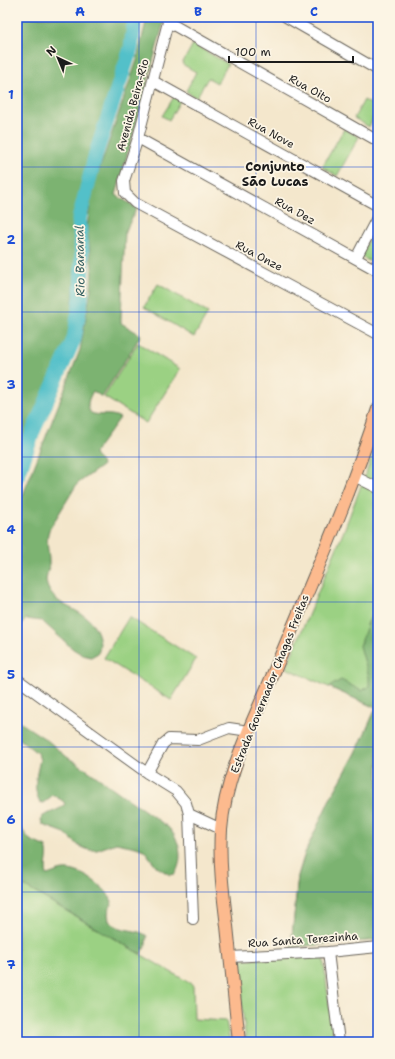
<svg xmlns="http://www.w3.org/2000/svg" width="395" height="1059" viewBox="0 0 395 1059" font-family="'Shantell Sans',sans-serif">
<style>
.green{fill:#9bd183;stroke:#5c7650}
.forest{fill:#7cb371;stroke:#4c6846}
.lines{fill:none;stroke-linecap:round;stroke-linejoin:round}
.river{stroke:#52c0c9;stroke-width:15}
.minor-casing{stroke:#68635a;stroke-width:12}
.major-casing{stroke:#68635a;stroke-width:14}
.minor{stroke:#fff;stroke-width:10}
.major{stroke:#fcba8e;stroke-width:12}
.grid{fill:none;stroke:#1d4ed8;stroke-width:1;stroke-opacity:0.55}
.labels{text-anchor:middle;dominant-baseline:central;stroke-width:3.5;stroke-linejoin:round;paint-order:stroke}
.street-label{font-size:11px;fill:#1c1c1c;stroke:#fcf5e5}
.water-label{font-size:12px;font-style:italic;fill:#325e61;stroke:#fcf5e5}
.quarter-label{font-size:13px;font-weight:bold;fill:#1c1c1c;stroke:#fcf5e5}
.neatline{fill:none;stroke:#1d4ed8;stroke-width:1.5}
.grid-label{font-size:13px;text-anchor:middle;font-weight:bold;fill:#1d4ed8}
</style>
<rect width="100%" height="100%" fill="#fcf5e5"/>
<filter id="ink" filterUnits="userSpaceOnUse"><feTurbulence type="fractalNoise" baseFrequency=".025" numOctaves="2"/><feDisplacementMap in="SourceGraphic" scale="8" xChannelSelector="R" yChannelSelector="G"/><feConvolveMatrix kernelMatrix="1 2 1 2 8 2 1 2 1" color-interpolation-filters="sRGB"/></filter>
<filter id="wash" filterUnits="userSpaceOnUse"><feTurbulence type="fractalNoise" baseFrequency=".012" numOctaves="4" result="noise"/><feDisplacementMap in="SourceGraphic" scale="16" xChannelSelector="R" yChannelSelector="G"/><feGaussianBlur stdDeviation="0.9" result="paint"/><feColorMatrix in="noise" values="0 0 0 0 0 0 0 0 0 0 0 0 0 0 0 0 0 1.4 0 .05"/><feComposite in="paint" operator="in"/></filter>
<g filter="url(#wash)">
<rect width="100%" height="100%" fill="#f4e7cc"/>
<!-- green -->
<path class="green" d="M193 44 228 64 217 83 208 78 196 98 186 91 196 72 182 64Z
M174 97 180 101 169 120 162 116Z
M364 100 378 108 369 127 354 118Z
M344 129 359 137 337 176 322 167Z
M378 221V266L360 256Z
M158 284 208 313 194 337 144 307Z
M138 343 180 369 146 423 104 397Z
M378 441V940L291 947 298 876 305 853 329 801 356 753 376 708 286 668 343 533Z
M129 617 196 659 171 700 104 658Z
M17 882 193 985 194 1019 226 1021 230 1042H17Z
M323 956 334 1042H246L237 960Z"/>
<!-- forest -->
<path class="forest" d="M17 17H130L126 52 93 145 74 212 76 260 71 330 61 360 40 404 17 460Z
M147 17H163V25L116 195 137 208 125 232 121 318V323L141 335 102 397 93 391C89 398 85 406 91 413 101 417 111 412 120 418L94 453 95 456 101 462 102 466 77 484 49 530C45 542 49 550 49 561 50 571 43 577 48 588 58 611 89 607 98 634 100 640 101 647 98 653L91 657 83 655 73 649 42 621 26 619 17 631V510L80 350 91 289 92 268 87 228 90 204 96 179 137 60Z
M378 615V940L291 947 298 876 305 853 329 801 356 753 376 708 329 687 341 680 362 691 369 686V677L360 646 368 622 371 617Z
M17 718 21 723 47 740 67 757 83 767 168 827C180 840 184 858 175 874L170 875 157 867 144 850 136 847 116 843 97 850H89L79 846 65 833 43 825 41 820 43 816 61 808 65 804 63 801 53 795 43 803 40 802C32 788 37 774 40 759L37 753 17 737Z
M17 823 30 840 46 847C50 856 44 865 47 875 54 873 61 869 68 870 83 871 108 888 112 902L108 913 109 921C121 933 138 928 147 936L146 944 141 954 17 882Z"/>
<g class="lines">
<!-- river -->
<path class="river" d="M17 477 34 429 74 339 81 299 82 258 79 219 96 153 131 48 135 17"/>
</g>
</g>
<g filter="url(#ink)">
<g class="lines">
<!-- minor casing -->
<g class="minor-casing">
<path id="minor" d="M166 17 168 22 138 138 124 181 125 193 135 203 378 334
M286 17 378 70
M168 22 378 141
M153 81 378 206
M138 138 378 271
M356 258 378 216
M354 476 378 488
M17 679 147 773 176 791 186 803 189 814 193 919
M147 773 163 744 169 739 198 740 229 728 249 731
M189 814 221 829
M328 952 339 1042
M230 957 328 952 378 947"/>
</g>
<!-- major casing -->
<g class="major-casing">
<path id="major" d="M239 1042C235 1003 231 965 227 926 223 894 219 862 221 830 225 775 253 722 274 672 310 585 349 499 378 409"/>
</g>
<!-- minor -->
<use href="#minor" class="minor"/>
<!-- major -->
<use href="#major" class="major"/>
</g>
</g>
<!-- grid -->
<path class="grid" d="M139 17V1042M256 17V1042M17 167H378M17 312H378M17 457H378M17 602H378M17 747H378M17 892H378"/>
<g class="labels">
<!-- street labels -->
<g class="street-label">
<text transform="translate(310 89) rotate(29)">Rua Oito</text>
<text transform="translate(133 105) rotate(-75)">Avenida Beira-Rio</text>
<text transform="translate(271 133) rotate(29)">Rua Nove</text>
<text transform="translate(295 211) rotate(29)">Rua Dez</text>
<text transform="translate(259 256) rotate(28)">Rua Onze</text>
<text transform="translate(270 684) rotate(-68)">Estrada Governador Chagas Freitas</text>
<text transform="translate(303 940) rotate(-4)">Rua Santa Terezinha</text>
</g>
<!-- water labels -->
<g class="water-label">
<text transform="translate(80 261) rotate(-91)">Rio Bananal</text>
</g>
<!-- quarter labels -->
<g class="quarter-label">
<text x="275" y="166">Conjunto<tspan x="275" dy="15">São Lucas</tspan></text>
</g>
</g>
<!-- margin -->
<rect width="395" height="1059" fill="none" stroke="#fcf5e5" stroke-width="44"/>
<!-- north arrow -->
<g transform="translate(58 58) rotate(316)" stroke="#fcf5e5" stroke-width="3" paint-order="stroke">
<path d="M0-3L7 15L0 10L-7 15Z" fill="#1c1c1c"/>
<text y="-6" font-size="11" font-weight="bold" text-anchor="middle" fill="#1c1c1c">N</text>
</g>
<!-- scale -->
<path d="M229 56v6h124v-6" fill="none" stroke="#1c1c1c" stroke-width="2"/>
<text x="235" y="56" font-size="12" fill="#1c1c1c" stroke="#fcf5e5" stroke-width="3" paint-order="stroke">100 m</text>
<rect x="22" y="22" width="351" height="1015" class="neatline"/>
<g class="grid-label">
<text x="80" y="16">A</text>
<text x="198" y="16">B</text>
<text x="314" y="16">C</text>
<text x="11" y="99">1</text>
<text x="11" y="244">2</text>
<text x="11" y="389">3</text>
<text x="11" y="534">4</text>
<text x="11" y="679">5</text>
<text x="11" y="824">6</text>
<text x="11" y="969">7</text>
</g>
</svg>
